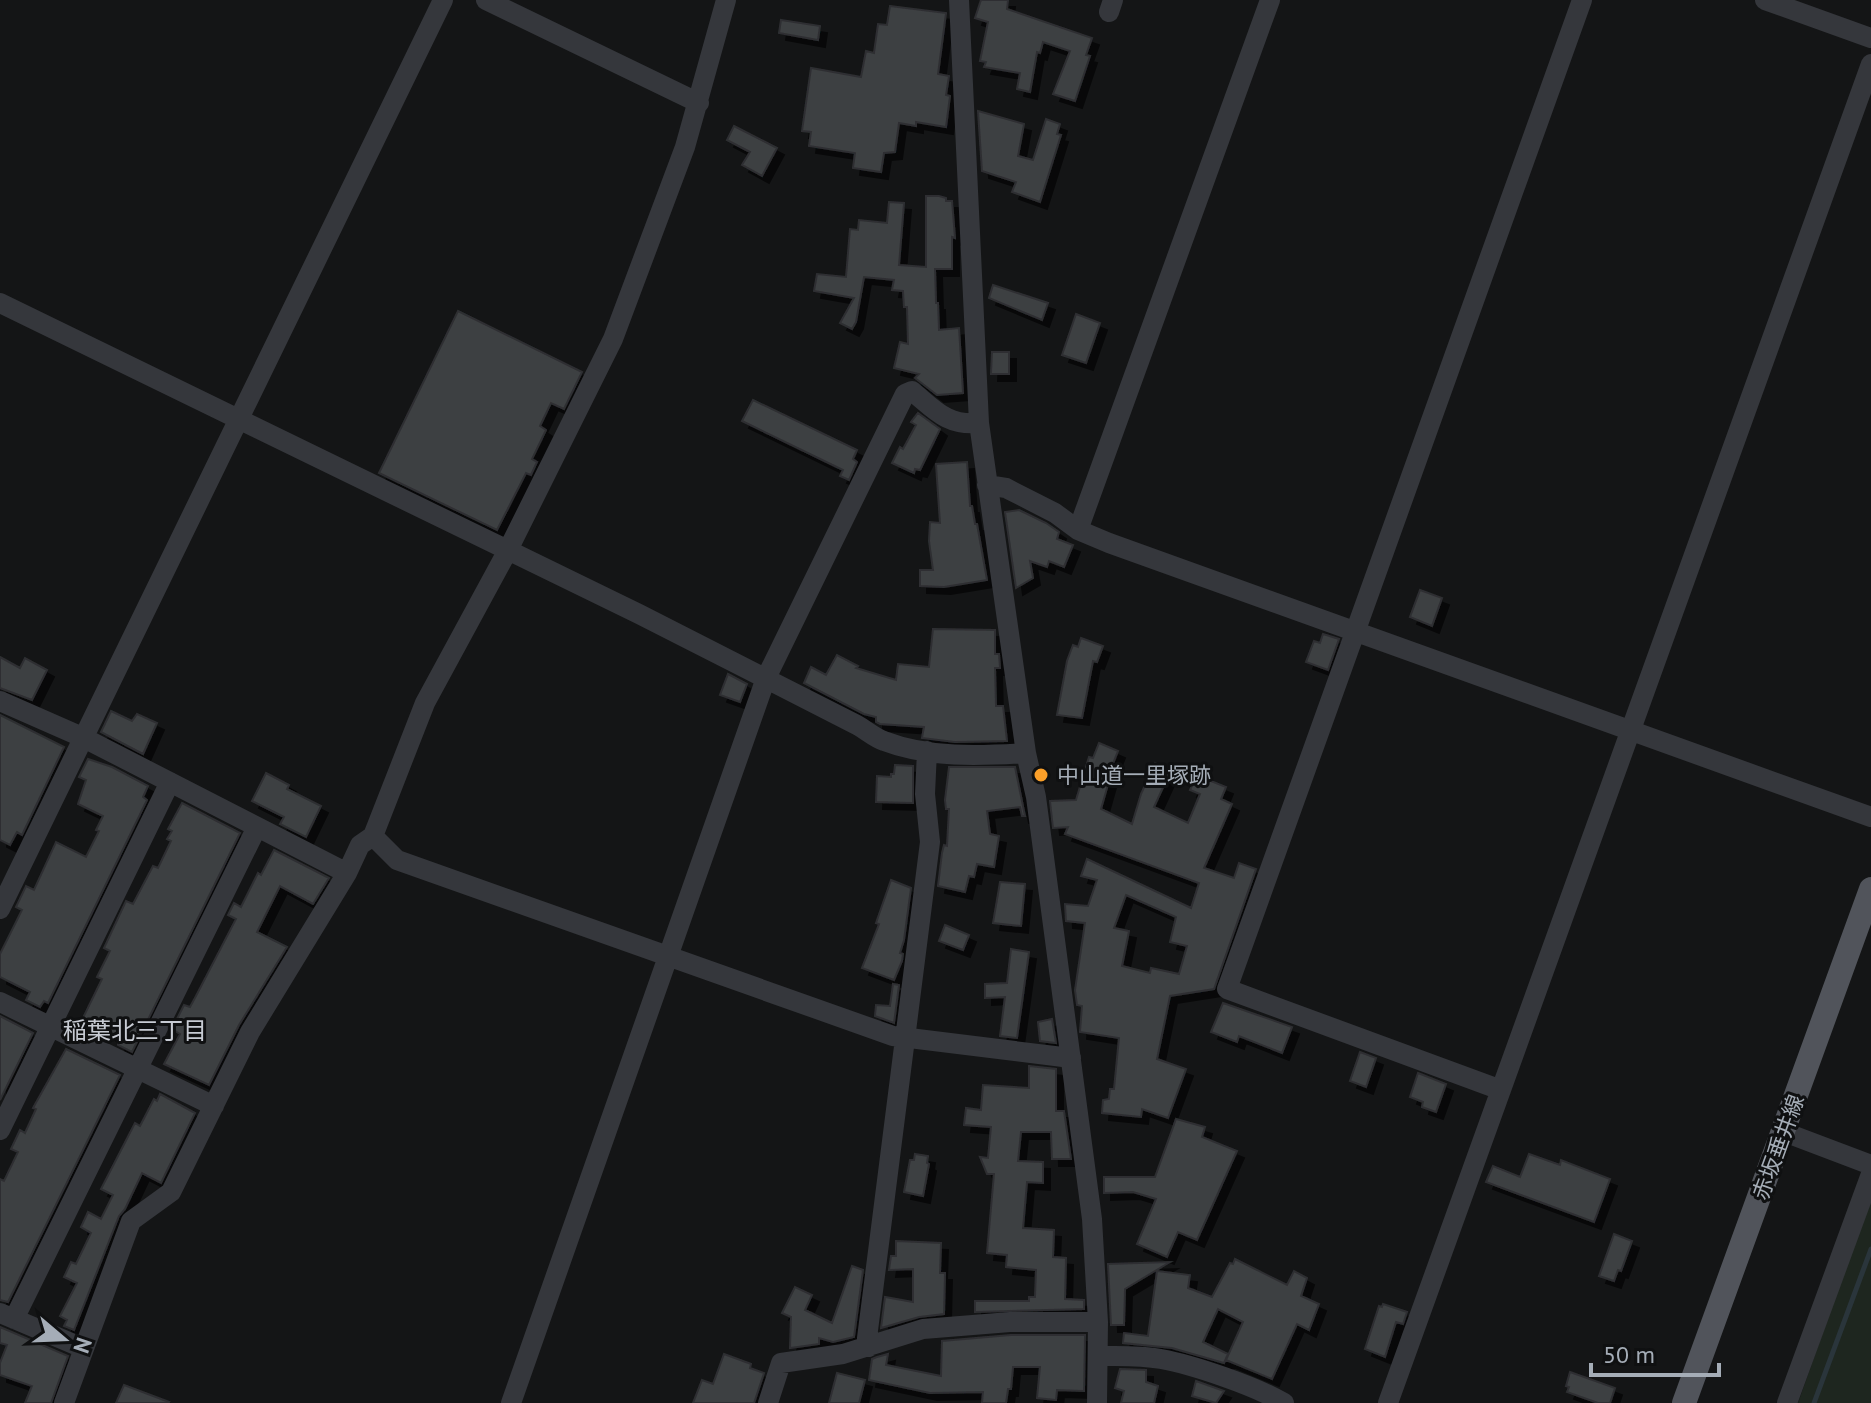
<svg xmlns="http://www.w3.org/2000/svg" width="1871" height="1403" viewBox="0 0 1871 1403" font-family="'PT Sans','Noto Sans JP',sans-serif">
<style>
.green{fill:#1e261f}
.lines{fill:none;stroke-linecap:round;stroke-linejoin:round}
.stream{stroke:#2a353b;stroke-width:5}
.building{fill:#3e4043;stroke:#2e2f32;stroke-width:2;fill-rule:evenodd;filter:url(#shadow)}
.minor{stroke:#35373c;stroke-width:20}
.major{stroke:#51545b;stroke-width:24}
.poi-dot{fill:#fa9f29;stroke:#0f1011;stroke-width:3}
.labels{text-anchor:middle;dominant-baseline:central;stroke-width:6;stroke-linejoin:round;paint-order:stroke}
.poi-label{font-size:22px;fill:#a5adb7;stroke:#0f1011;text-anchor:start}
.street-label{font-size:22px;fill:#a5adb7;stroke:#0f1011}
.neighbourhood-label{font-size:24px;fill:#c7cbd3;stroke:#0f1011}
</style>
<defs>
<filter id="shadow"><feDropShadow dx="7" dy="7" stdDeviation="0" flood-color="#0009"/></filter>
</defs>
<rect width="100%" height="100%" fill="#141516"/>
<!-- green -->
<path class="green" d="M1871 1197V1403H1798Z"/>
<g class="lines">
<!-- stream -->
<path class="stream" d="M1814 1403 1871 1249"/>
</g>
<!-- building -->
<path class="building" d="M981 0H1008L1007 9 1092 38 1086 55 1090 56 1075 101 1053 94 1070 51 1043 42 1040 53 1037 52 1030 92 1017 89 1020 73 984 67 986 62 980 61 988 22 975 18Z
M890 6 946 13 938 74 949 76 946 95 950 96 946 127 916 122V126L899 123 895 152 884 153 881 172 853 168 855 153 809 146 811 132 802 131 811 68 861 77 866 51 874 53 878 24 887 25Z
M781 20 820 26 818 40 779 33Z
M978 111 1024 124 1018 156 1033 160 1046 119 1060 124 1057 134 1061 135 1040 202 1012 192 1016 182 982 171Z
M734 126 777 148 762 176 742 165 750 152 727 140Z
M926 196H939L946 198V201H952L955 238 952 237V269H935L936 303H938L939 330 959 328 963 393 937 395 915 378 919 374 894 368 900 342 908 344 907 307H904L903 291 892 290 894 280 864 277 856 322 852 329 840 323 854 298 814 291 817 274 846 277 850 229 858 230 859 220 887 223 889 202 904 203 899 265 926 267Z
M993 285 1048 303 1042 320 989 298Z
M458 311 582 372 564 409 551 403 540 426 546 430 532 459 537 462 531 475 526 473 497 530 379 473Z
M1076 314 1100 323 1086 363 1062 355Z
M992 352H1009V374H991Z
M753 400 857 450 853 459 857 462 849 480 840 476 843 470 742 421Z
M918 413 940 429 920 470 915 469 914 473 892 463 900 447 903 449 916 425 911 422Z
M967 462 970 506H972L975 524H977L987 580 944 587 920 586V570H933L929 541 930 522 940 523 936 464Z
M1019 510 1046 523 1059 532 1057 539 1073 545 1064 567 1049 561 1047 567 1030 561 1033 578 1016 588 1005 512Z
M1420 590 1442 598 1432 626 1410 617Z
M933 629 995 630V654H999L1000 668H995L996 706H1003L1007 741 955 742 922 738 924 727 880 724 876 722V717L864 714 804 683 811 667 826 675 837 655 858 666 856 668 896 680 898 664 929 667Z
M1323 634 1339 639 1328 670 1306 662 1314 641 1320 643Z
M1081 638 1103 646 1097 662 1093 661 1082 718 1057 715 1067 661 1073 645 1078 647Z
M0 657 20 668 25 658 47 670 32 700 0 688Z
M728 674 747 684 740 702 720 695Z
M111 711 132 721 137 714 157 723 143 754 101 732Z
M0 715 64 747 22 835 17 832 10 845 0 840Z
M1099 743 1118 751 1106 781H1109L1101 809 1132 824 1141 794 1155 763 1171 770 1154 807 1188 823 1200 794 1190 790 1196 777H1201L1226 787 1221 799 1232 804 1204 868 1234 878 1239 863 1256 869 1214 989 1170 996 1157 1059 1186 1069 1168 1118 1142 1109 1141 1117 1102 1113 1103 1100 1109 1099 1110 1089H1114L1119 1038 1080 1032 1082 1006 1077 1005 1075 990 1085 923 1066 921 1065 904 1088 906 1097 880 1081 876 1087 859 1191 908 1199 883 1065 834 1068 827 1053 828 1050 801 1076 800 1089 757 1093 758ZM1126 895 1176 917 1170 942 1187 946 1179 974 1151 968 1150 973 1122 966 1129 931 1114 928Z
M88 759 112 767 148 786 143 797 147 800 48 1003 44 1001 40 1007 26 1000 30 992 0 977V954L22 910 16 907 26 886 34 890 56 842 86 857 99 831 96 830 103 816 78 804 86 780 79 777Z
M895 765 913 766V803L876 802 877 776 891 777V774H894Z
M949 767H1015L1025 816H1022L1020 807 987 811 990 834 999 836 994 867 977 864 974 877 969 876 965 892 938 886 942 853 944 845 947 846 949 809H946L945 800Z
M266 773 289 785 287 789 321 806 306 837 280 824 284 817 252 801Z
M182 803 240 833 132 1052 118 1045V1038L82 1020 102 979 97 977 110 951 104 948 126 901 133 904 153 866 158 868 171 841 167 839 172 831 168 829Z
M274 850 329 878 313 904 280 886 257 932 287 947 239 1025 209 1085 164 1064 180 1034 172 1029 184 1005 190 1007 196 996 236 919 228 915 234 903 241 907 258 873 261 875Z
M891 880 911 888 904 940 900 953 903 954 902 961 894 980 862 968 879 924 876 923Z
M1000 882 1025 884 1021 926 993 923Z
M945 925 969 935 963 950 939 941Z
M1011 949 1029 952 1017 1038 1000 1036 1005 997 985 998V984L1007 983Z
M893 984 899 985 894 1023 875 1016 876 1005 890 1006Z
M1223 1003 1292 1027 1282 1053 1239 1036 1237 1042 1211 1032Z
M0 1016 33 1033 0 1100Z
M1052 1019 1056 1043 1040 1041 1038 1022Z
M66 1049 120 1075 8 1302 0 1300V1179L4 1181 18 1152 11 1149 20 1130 25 1133 36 1109 33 1108Z
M1360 1052 1376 1058 1366 1087 1350 1081Z
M1029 1066 1056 1069V1111H1064L1071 1159H1052L1051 1132H1021L1018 1161 1043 1162V1183L1027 1182 1023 1228 1054 1230 1053 1257 1066 1258 1065 1299 1084 1300V1309L975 1312V1301H1029V1297H1035L1036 1270 1006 1267 1007 1255 987 1253 994 1174H987L980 1157 988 1158 991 1127 964 1125 966 1108 981 1110 983 1085 1029 1088Z
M1418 1073 1446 1084 1436 1112 1422 1107 1423 1102 1410 1097Z
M160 1094 195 1113 161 1183 142 1173 125 1209 119 1216 74 1330 64 1326 67 1320 60 1316 77 1283 64 1277 71 1262 76 1264 91 1233 81 1227 88 1212 101 1219 113 1195 101 1189 135 1123 140 1126 154 1099 157 1101Z
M1176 1119 1205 1127 1202 1137 1237 1151 1197 1240 1178 1232 1167 1257 1137 1244 1156 1199 1133 1192 1104 1193V1177H1155Z
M915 1154 928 1156 927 1163 929 1164 923 1196 904 1192 910 1160H914Z
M1529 1154 1560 1165 1561 1160 1610 1179 1594 1222 1486 1182 1493 1166 1520 1177Z
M1614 1234 1632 1241 1621 1271 1618 1270 1614 1281 1599 1276Z
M896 1241 941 1243 940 1273H945L944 1314 919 1317 881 1328 885 1297 913 1302V1269L889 1270 891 1256H896Z
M1235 1259 1287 1285 1294 1271 1307 1278 1301 1296 1319 1304 1309 1330 1297 1324 1272 1379 1226 1360 1243 1322 1218 1309 1203 1342 1228 1354 1224 1363 1172 1348 1123 1343 1124 1333 1148 1336 1157 1271 1190 1275 1188 1288 1212 1297 1230 1263 1233 1264Z
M1170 1262 1125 1289 1124 1325H1111L1108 1264Z
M852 1266 863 1270 854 1337 833 1342 819 1338V1344L790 1348 791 1317 782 1313 795 1287 812 1295 805 1310 832 1323Z
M1383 1304 1407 1312 1403 1324 1396 1322 1385 1357 1365 1349 1379 1306 1382 1307Z
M0 1327 68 1356 51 1403H25L32 1386 0 1375V1363L7 1345 0 1343Z
M1011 1335H1085L1084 1391 1057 1390 1056 1400 1037 1398 1040 1367H1013L1011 1389H1008L1006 1403H982L983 1392 930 1393 869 1380 872 1359 877 1357 888 1354 886 1365 941 1376 942 1341Z
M724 1354 751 1364 750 1368 764 1373 754 1403H693L702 1380 713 1384Z
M1120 1369 1146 1370V1382L1158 1386 1154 1403H1121L1124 1391 1115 1388Z
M1570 1372 1615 1388 1610 1403H1598L1567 1392 1569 1387 1566 1386Z
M837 1373 865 1380 859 1403H829Z
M1196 1381 1224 1391 1216 1403 1192 1396Z
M124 1385 169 1402 168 1403H116Z"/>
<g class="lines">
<!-- minor -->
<path class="minor" d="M486 0 699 103
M959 0 979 423 1026 753 1036 797 1092 1219 1098 1322 1097 1403
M1765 0 1871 38
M1109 12 1113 0
M0 303 639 614 857 725C866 730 875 738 884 741 928 758 980 756 1026 753
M987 485 1006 488 1055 513 1078 530 1109 543 1871 817
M1078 530 1270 0
M0 701 82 737 347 873
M373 836 397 860 893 1036 1071 1058
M0 909 443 0
M0 1002 214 1106
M1501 1090 1227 989 1582 0
M0 1130 170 782
M1784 1132 1871 1165
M0 1313 83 1348
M14 1319 257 827
M869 1347 867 1338 930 842 925 794 927 751
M1099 1356C1120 1356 1140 1355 1161 1359 1194 1365 1255 1386 1284 1403
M64 1403 131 1221 171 1192 250 1032 347 873 360 845 373 836 425 703 508 550 613 339 685 147 726 0
M511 1403 766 678 905 394 912 391C935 410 947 426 979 423
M768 1403 781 1363 843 1354 923 1329 1010 1322H1098
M1388 1403 1871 64
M1787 1403 1871 1174"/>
<!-- major -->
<path class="major" d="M1684 1403 1871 889"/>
</g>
<!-- markers -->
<circle class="poi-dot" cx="1041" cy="775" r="8"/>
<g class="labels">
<!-- poi labels -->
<g class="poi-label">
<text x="1057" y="775">中山道一里塚跡</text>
</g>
<!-- street labels -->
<g class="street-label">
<text transform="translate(1778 1147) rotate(-70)">赤坂垂井線</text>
</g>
<!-- neighbourhood labels -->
<g class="neighbourhood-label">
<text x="135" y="1030">稲葉北三丁目</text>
</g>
</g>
<!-- north arrow -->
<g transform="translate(64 1339) rotate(109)" stroke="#0f1011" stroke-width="6" paint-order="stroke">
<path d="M0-6L14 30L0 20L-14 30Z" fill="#a5adb7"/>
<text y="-12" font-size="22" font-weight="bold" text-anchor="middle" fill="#a5adb7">N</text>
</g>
<!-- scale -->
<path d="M1591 1363v12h128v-12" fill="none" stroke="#a5adb7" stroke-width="4"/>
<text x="1603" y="1363" font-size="24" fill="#a5adb7" stroke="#0f1011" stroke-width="6" paint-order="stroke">50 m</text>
</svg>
